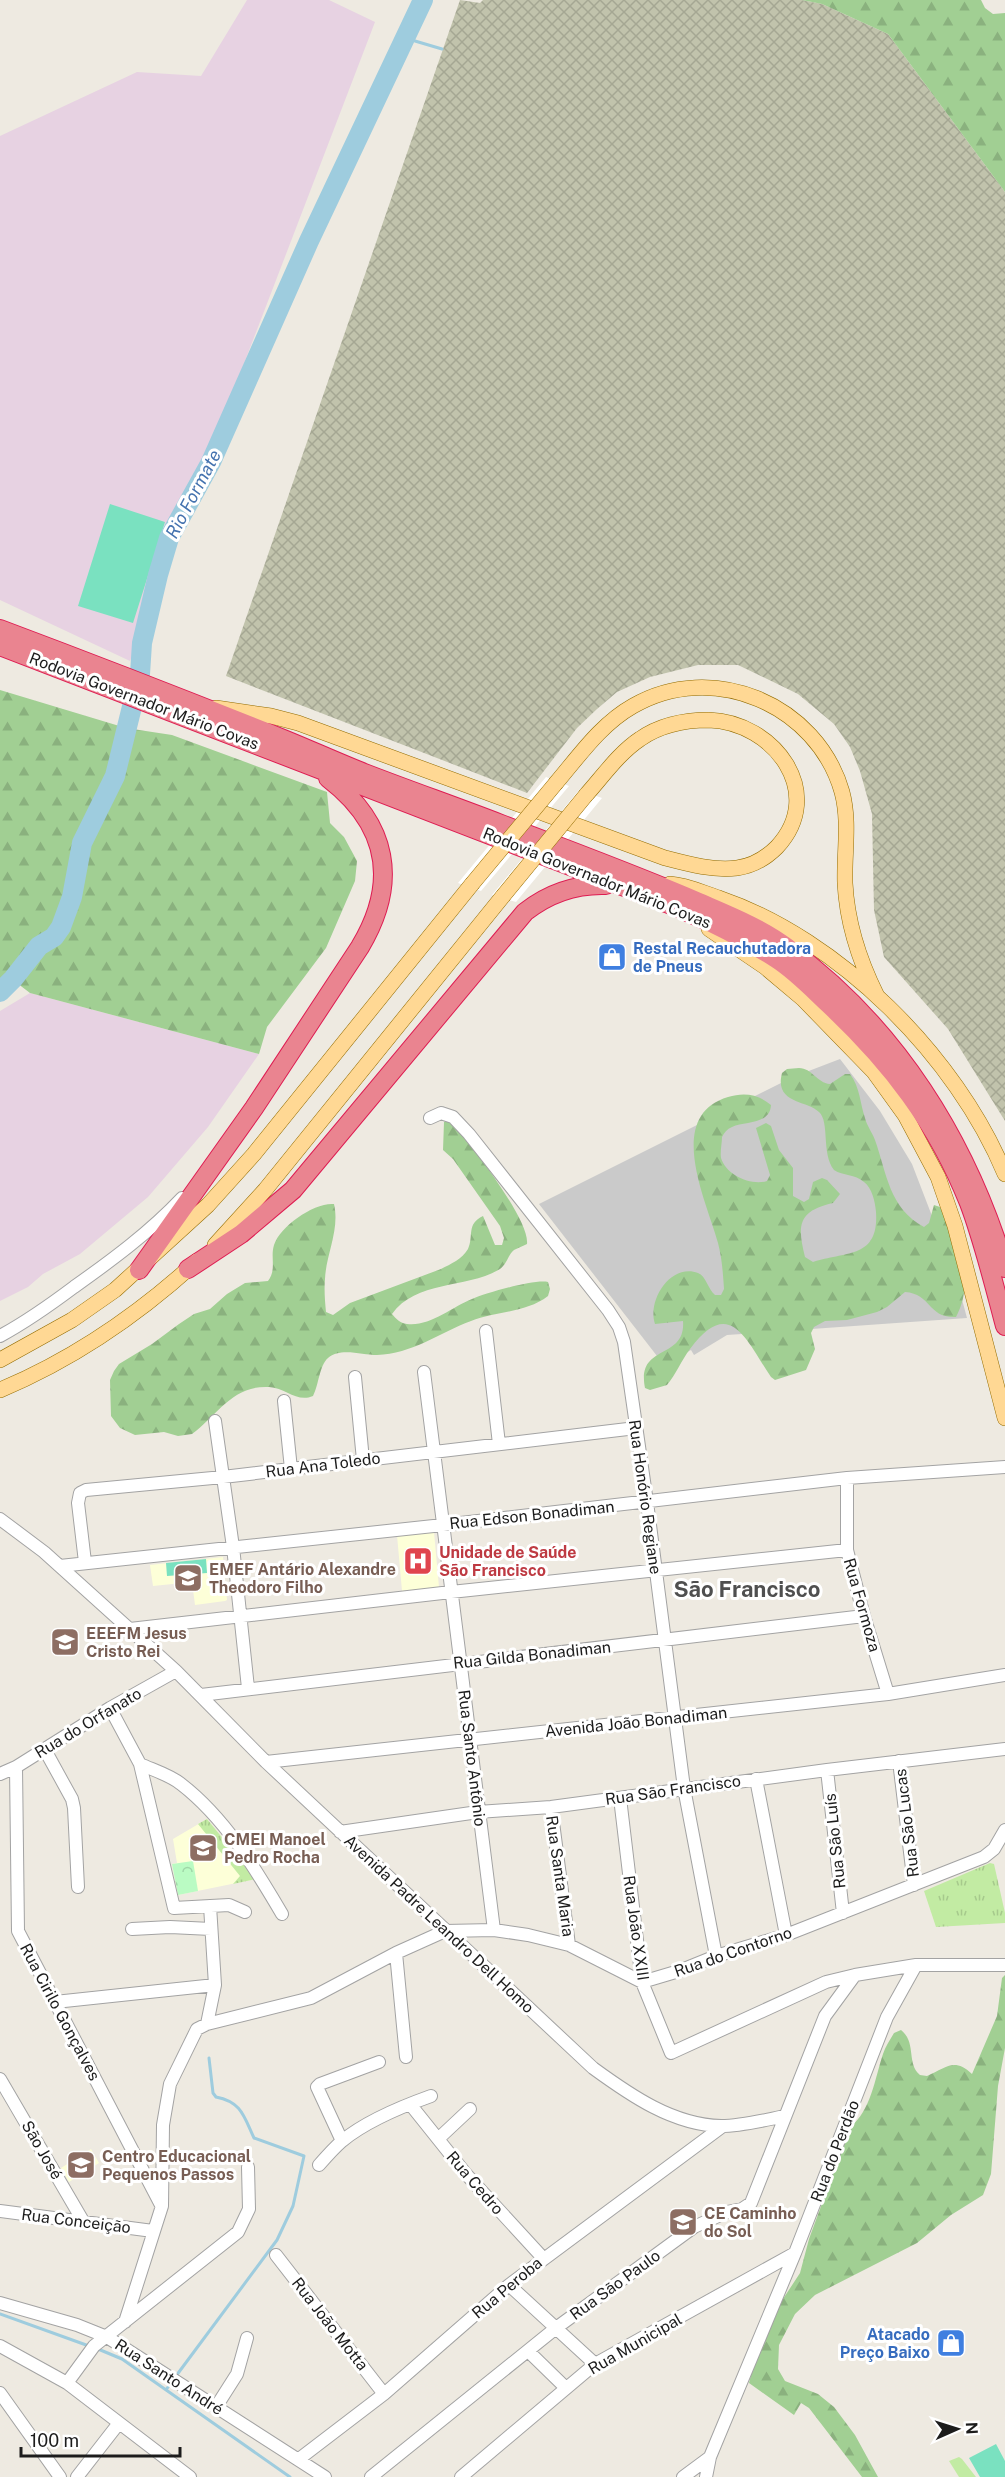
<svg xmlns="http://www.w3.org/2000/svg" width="1005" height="2477" viewBox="0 0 1005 2477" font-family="'Public Sans',sans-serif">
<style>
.industrial{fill:#e7d2e2}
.education{fill:#fdffd8}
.religious{fill:#cacaca}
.construction{fill:url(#construction-cross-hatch)}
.grass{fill:url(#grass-tufts)}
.forest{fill:url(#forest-firs)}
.park{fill:url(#park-crowns)}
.pitch{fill:#7ae1c0}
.pier{fill:#fff}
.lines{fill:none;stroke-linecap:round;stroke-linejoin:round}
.stream{stroke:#9eccde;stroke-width:3}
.river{stroke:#9eccde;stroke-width:20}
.minor-casing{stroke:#a3a3a3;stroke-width:14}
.major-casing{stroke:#936c00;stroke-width:16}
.highway-casing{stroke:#de1c52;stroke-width:20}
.minor{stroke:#fff;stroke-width:12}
.major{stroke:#ffd894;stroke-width:15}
.highway{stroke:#ea8490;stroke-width:18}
.major-bridge-casing{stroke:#936c00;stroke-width:16;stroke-linecap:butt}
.major-bridge{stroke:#ffd894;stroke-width:15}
.labels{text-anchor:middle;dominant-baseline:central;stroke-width:6;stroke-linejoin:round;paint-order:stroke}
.street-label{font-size:16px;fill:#1c1c1c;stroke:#fff}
.shop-label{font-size:16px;font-weight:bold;fill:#366cbe;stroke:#fff;text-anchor:start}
.health-label{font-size:16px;font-weight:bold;fill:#be3a42;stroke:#fff;text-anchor:start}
.education-label{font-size:16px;font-weight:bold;fill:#785e54;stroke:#fff;text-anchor:start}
.water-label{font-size:18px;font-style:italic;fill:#4573af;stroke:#fff}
.district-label{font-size:22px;font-weight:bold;fill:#4f4f4f;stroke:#fff}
</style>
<defs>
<pattern id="construction-cross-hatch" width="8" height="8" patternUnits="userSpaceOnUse" patternTransform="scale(1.5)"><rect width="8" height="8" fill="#c1c3ac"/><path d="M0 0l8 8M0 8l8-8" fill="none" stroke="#a5a793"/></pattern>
<pattern id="grass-tufts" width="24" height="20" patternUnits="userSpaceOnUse" patternTransform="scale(1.5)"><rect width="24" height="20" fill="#c2eba3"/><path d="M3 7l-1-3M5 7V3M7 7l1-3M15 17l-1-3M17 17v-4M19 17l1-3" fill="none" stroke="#a6c98c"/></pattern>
<pattern id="forest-firs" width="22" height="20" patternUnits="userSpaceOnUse" patternTransform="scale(1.5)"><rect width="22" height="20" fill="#a1cf93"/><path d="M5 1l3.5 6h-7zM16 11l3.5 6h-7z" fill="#8ab17e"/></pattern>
<pattern id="park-crowns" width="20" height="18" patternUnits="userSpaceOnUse" patternTransform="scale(1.5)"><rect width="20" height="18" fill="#bafbc3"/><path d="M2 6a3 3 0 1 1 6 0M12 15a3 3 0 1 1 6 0" fill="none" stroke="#9fd7a7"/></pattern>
</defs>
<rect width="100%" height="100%" fill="#eeeae1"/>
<!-- industrial -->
<path class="industrial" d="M247 0H329L375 22 130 661 0 600V136L137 72 201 76Z
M30 993 259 1054 208 1127 148 1197 80 1254 43 1274 28 1287 0 1301V1011Z"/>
<!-- education -->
<path class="education" d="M434 1532 439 1587 402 1591 397 1535Z
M223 1557 227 1600 225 1601 195 1605 192 1582 153 1586 150 1565Z
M207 1819 256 1879 178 1895 172 1864 177 1863 173 1839Z
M91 2149 99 2163 69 2182 61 2168Z"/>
<!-- religious -->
<path class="religious" d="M840 1059 880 1111 912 1164 957 1281 967 1318 727 1335 694 1355 691 1350 664 1365 539 1204 793 1077Z"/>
<!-- construction -->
<path class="construction" d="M460 0 480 3 483 0H802L822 4 888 34 1005 192V1121L948 1029 884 957 874 910 872 814 860 771 850 747 834 724 798 694 738 665H698L650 677 617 692 597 709 577 728 527 793 226 676Z"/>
<!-- grass -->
<path class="grass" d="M207 1819 256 1879 233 1884 240 1876 198 1824Z
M990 1863 994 1864 1005 1913V1923L936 1927 924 1891Z
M959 2457 962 2459 976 2477H959L949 2461Z"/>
<!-- forest -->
<path class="forest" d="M802 0H981L985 8 993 14 1005 13V192L888 34 822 4Z
M0 690 126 728 172 735 327 792 330 823 344 837 357 861 355 881 326 948 267 1027 259 1054 30 993 13 980 0 992Z
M799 1068C812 1068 817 1083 830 1084L845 1074H850C860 1087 860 1103 865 1118 867 1126 872 1132 875 1140 887 1174 889 1208 924 1227L929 1223 934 1205 940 1207C949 1223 962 1265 964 1285 965 1296 961 1307 956 1317 927 1318 932 1294 905 1292L887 1307 877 1312 847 1320 825 1321 814 1327 811 1333 815 1349 806 1370 775 1380 771 1377C746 1340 730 1295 690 1349 681 1361 676 1374 667 1385L650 1390 645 1388C636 1343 686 1361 683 1321L655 1324C647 1301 670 1263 698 1273 706 1276 708 1289 715 1295H721L724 1289C723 1274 722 1258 718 1243 707 1202 664 1116 728 1097 744 1092 758 1094 771 1105 770 1125 745 1121 732 1127 727 1129 724 1133 722 1137 722 1143 720 1152 721 1158 726 1175 751 1186 767 1181L770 1175 756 1128 766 1123 771 1126 779 1150 793 1168V1196L804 1202 809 1199 813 1182 822 1178 827 1180 840 1194 833 1203C798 1211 797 1225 805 1257L813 1262C846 1251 879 1259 876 1212 875 1201 872 1188 864 1182 855 1174 843 1176 834 1170 821 1153 830 1122 819 1112 807 1100 774 1104 782 1073L787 1069Z
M451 1119C468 1142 530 1219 527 1244 523 1246 518 1248 514 1250 508 1255 507 1264 500 1269 467 1289 416 1280 392 1314 396 1319 400 1323 407 1324 429 1327 452 1307 472 1299 486 1293 534 1279 548 1282L550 1289 548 1296C526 1313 496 1311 471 1321 439 1333 412 1354 377 1355 362 1355 340 1347 328 1358 319 1366 319 1385 313 1396 297 1403 286 1388 269 1387 232 1385 217 1416 192 1434L178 1436 164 1432 135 1435 120 1428 111 1416 110 1380 114 1371 119 1364 152 1344 179 1324 194 1314 210 1309 227 1294 245 1283 268 1281C277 1269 270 1258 274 1245 280 1226 315 1202 334 1204 340 1230 326 1254 325 1279 324 1290 325 1301 326 1312L333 1315 350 1303 441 1269C451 1264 462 1259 468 1249 474 1236 466 1224 483 1216L495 1245H502L504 1238 500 1226 453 1159 443 1150 444 1122Z
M1005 1975V2048L998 2086 991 2174 983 2195 951 2215 917 2243 815 2295 795 2314 779 2345 778 2369 785 2381 818 2394 834 2407 855 2435 878 2477H862L809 2408 801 2403 794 2415 749 2383 762 2331 800 2273 809 2239 850 2127C871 2111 875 2078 883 2054 885 2047 890 2040 894 2033L901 2030C917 2043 906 2063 920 2075L927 2076C946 2068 954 2057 972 2074L997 2016 1002 1978Z"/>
<!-- park -->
<path class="park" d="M193 1861 198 1891 178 1895 172 1864Z"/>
<!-- pitch -->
<path class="pitch" d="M110 504 165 522 133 623 78 606Z
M206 1559 207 1573 167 1576 166 1563Z
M996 2444 1005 2461V2477H980L969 2458Z"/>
<!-- pier -->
<path class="pier" d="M546 777 569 786 481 891 458 883Z
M579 790 602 798 516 902 492 895Z"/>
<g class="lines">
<!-- stream -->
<path class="stream" d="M406 35 415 41 442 49
M0 2314 89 2346
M98 2349 122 2359 290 2477
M176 2376 277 2240 293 2206 304 2156 254 2138C244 2117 242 2102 216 2097L213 2093 209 2058
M166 2390 172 2381"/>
<!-- river -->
<path class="river" d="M0 992 13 979 39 946 54 937 61 927 72 897 82 843 115 776 140 674 142 643 158 575 169 538 211 462 309 241 423 0"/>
<!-- minor casing -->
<g class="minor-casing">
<path id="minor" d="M430 1118 441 1113 453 1117 469 1134 608 1310 619 1327 624 1342 647 1502 684 1788 716 1956
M486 1331 499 1444
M0 1336C26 1322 50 1305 74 1287 112 1260 150 1232 182 1198
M424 1372 494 1930
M355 1377 363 1460
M284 1401 291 1469
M215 1421 233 1547 248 1688
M847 1478V1550L864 1616 888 1694
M0 1519 44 1552 176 1671 266 1762 593 2068C630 2095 673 2125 721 2126 742 2126 765 2120 785 2116
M85 1562 78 1503 80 1493 86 1490 223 1477 636 1428
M60 1566 443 1525 847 1478 1005 1467
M130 1629 451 1592 847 1550
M201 1695 864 1616
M110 1708 140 1764 174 1908 229 1905 245 1912
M45 1750 72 1799 74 1808 78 1887
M899 1761 914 1885
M266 1762 888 1694 1005 1675
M140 1764C153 1770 170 1775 181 1784 225 1818 255 1868 282 1914
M16 1767 18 1931 161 2205
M827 1770 843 1913
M0 1774 16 1767 110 1708 176 1671
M756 1779 786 1935
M620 1798 642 1982 671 2053 826 1982 855 1975
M551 1807 569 1945
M340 1832 478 1812 551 1807 827 1770 1005 1749
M132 1929 170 1927 211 1929
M396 1953 406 2057
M55 2002 215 1985
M207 2024 215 1985 210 1906
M0 2079 83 2221
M410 2104 466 2174 543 2258
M438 2139 470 2109
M342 2141 317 2087 320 2084 379 2062
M319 2165C326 2157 334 2148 342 2141 365 2122 403 2106 431 2096
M0 2211 153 2231
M276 2255 384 2394
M509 2285 595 2364
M0 2303 77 2325 107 2337 325 2477
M125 2322 162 2206 163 2125 170 2084 197 2029 207 2024 311 1998 396 1953 445 1931 494 1930 528 1935 569 1945 642 1982 679 1971 716 1956 786 1935 984 1857 994 1849 1005 1830
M0 2346 67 2383 190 2477
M528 2351 566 2388
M67 2383 94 2346 238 2232 249 2209 248 2167
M0 2393 60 2477
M216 2407 237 2374 247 2338
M299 2459 384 2394 509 2285 723 2126
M77 2477 119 2423
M371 2477 556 2328 694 2227 727 2212 742 2209 751 2203 825 2016 855 1975 916 1965H1005
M461 2477 595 2364 795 2253
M683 2477 710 2457 795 2253 887 2017 916 1965
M706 2477 710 2457"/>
</g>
<!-- major casing -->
<g class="major-casing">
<path id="major" d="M216 708 271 716 298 723 665 858C688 864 713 871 737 868 752 866 766 858 777 847 827 793 774 722 709 720 685 720 660 725 640 739 619 753 603 776 586 795
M556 783C579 756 601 724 633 706 712 660 817 704 842 792 850 822 844 852 845 883 847 923 859 960 877 996
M670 884C687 885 703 893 719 898 839 939 956 1056 1005 1174
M709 929 765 967 803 999 874 1072 905 1115 938 1177 955 1226 1005 1418
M215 1245 265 1190 503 896
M0 1360 72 1320 115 1290 208 1205 254 1154 472 884
M0 1390C74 1359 138 1315 197 1261"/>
</g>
<!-- highway casing -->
<g class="highway-casing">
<path id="highway" d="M0 629C96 665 191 702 286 740 313 751 339 763 367 774 411 791 457 807 501 824 568 850 634 874 699 902 729 915 762 928 788 948 896 1027 967 1141 1005 1268
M0 646 679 908C713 923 745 939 776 959 795 971 812 989 828 1004 891 1063 937 1123 969 1203 984 1243 994 1285 1005 1326
M188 1269 241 1234 293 1190 525 912C549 893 575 884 606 885
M139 1270 254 1108 360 947C399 882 388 824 328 778"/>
</g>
<!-- minor -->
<use href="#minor" class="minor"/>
<!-- major -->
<use href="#major" class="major"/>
<!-- highway -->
<use href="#highway" class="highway"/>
<!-- major-bridge casing -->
<g class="major-bridge-casing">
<path id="major-bridge" d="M472 884 556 783
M503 896 586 795"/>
</g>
<!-- major-bridge -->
<use href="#major-bridge" class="major-bridge"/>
</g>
<!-- icons -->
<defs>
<g id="shop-square" transform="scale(1.5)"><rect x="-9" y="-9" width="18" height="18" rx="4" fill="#3f7fe0" stroke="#fff"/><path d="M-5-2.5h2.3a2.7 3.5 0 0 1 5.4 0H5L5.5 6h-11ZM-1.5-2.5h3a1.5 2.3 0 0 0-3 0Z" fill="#fff"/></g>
<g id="hospital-square" transform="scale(1.5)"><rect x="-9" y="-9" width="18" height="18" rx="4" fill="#e0444e" stroke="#fff"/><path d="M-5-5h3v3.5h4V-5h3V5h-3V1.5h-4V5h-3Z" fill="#fff"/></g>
<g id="school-square" transform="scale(1.5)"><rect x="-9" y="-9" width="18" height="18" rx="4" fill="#8d6e63" stroke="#fff"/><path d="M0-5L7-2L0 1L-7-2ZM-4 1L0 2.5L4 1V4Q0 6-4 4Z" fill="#fff"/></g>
</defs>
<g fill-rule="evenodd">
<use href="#shop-square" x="612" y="957"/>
<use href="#hospital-square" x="418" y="1561"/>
<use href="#school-square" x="188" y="1578"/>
<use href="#school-square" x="65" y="1642"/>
<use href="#school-square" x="203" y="1848"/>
<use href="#school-square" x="81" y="2165"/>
<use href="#school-square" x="683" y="2222"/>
<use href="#shop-square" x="951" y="2343"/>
</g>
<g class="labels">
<!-- street labels -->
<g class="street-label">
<text transform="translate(144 701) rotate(21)">Rodovia Governador Mário Covas</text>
<text transform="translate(597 878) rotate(22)">Rodovia Governador Mário Covas</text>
<text transform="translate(323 1465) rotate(-7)">Rua Ana Toledo</text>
<text transform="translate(645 1497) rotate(82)">Rua Honório Regiane</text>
<text transform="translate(532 1515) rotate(-6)">Rua Edson Bonadiman</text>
<text transform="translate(862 1605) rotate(74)">Rua Formoza</text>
<text transform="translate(532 1655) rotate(-6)">Rua Gilda Bonadiman</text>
<text transform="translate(636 1722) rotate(-6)">Avenida João Bonadiman</text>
<text transform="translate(88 1723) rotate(-31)">Rua do Orfanato</text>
<text transform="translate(472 1758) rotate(83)">Rua Santo Antônio</text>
<text transform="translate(673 1790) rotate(-8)">Rua São Francisco</text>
<text transform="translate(907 1823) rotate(-97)">Rua São Lucas</text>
<text transform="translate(835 1841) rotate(-96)">Rua São Luís</text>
<text transform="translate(560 1876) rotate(82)">Rua Santa Maria</text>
<text transform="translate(439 1924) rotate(43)">Avenida Padre Leandro Dell Homo</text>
<text transform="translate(636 1928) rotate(82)">Rua João XXIII</text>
<text transform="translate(733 1952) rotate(-19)">Rua do Contorno</text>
<text transform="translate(60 2012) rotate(62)">Rua Cirilo Gonçalves</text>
<text transform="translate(42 2150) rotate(60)">São José</text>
<text transform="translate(835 2151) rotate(-69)">Rua do Perdão</text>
<text transform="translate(475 2183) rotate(49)">Rua Cedro</text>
<text transform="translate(76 2221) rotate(7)">Rua Conceição</text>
<text transform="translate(615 2285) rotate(-36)">Rua São Paulo</text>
<text transform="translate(507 2288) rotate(-40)">Rua Peroba</text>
<text transform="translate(330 2324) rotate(52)">Rua João Motta</text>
<text transform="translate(635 2344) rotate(-30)">Rua Municipal</text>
<text transform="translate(169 2377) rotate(33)">Rua Santo André</text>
</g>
<!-- shop labels -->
<g class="shop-label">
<text x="633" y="948">Restal Recauchutadora<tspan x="633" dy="18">de Pneus</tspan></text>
<text x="930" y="2334" text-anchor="end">Atacado<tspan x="930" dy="18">Preço Baixo</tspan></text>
</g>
<!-- health labels -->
<g class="health-label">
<text x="439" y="1552">Unidade de Saúde<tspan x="439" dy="18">São Francisco</tspan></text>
</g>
<!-- education labels -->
<g class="education-label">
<text x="209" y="1569">EMEF Antário Alexandre<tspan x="209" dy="18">Theodoro Filho</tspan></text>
<text x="86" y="1633">EEEFM Jesus<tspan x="86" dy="18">Cristo Rei</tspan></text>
<text x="224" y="1839">CMEI Manoel<tspan x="224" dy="18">Pedro Rocha</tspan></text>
<text x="102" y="2156">Centro Educacional<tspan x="102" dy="18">Pequenos Passos</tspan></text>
<text x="704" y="2213">CE Caminho<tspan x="704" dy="18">do Sol</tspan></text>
</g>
<!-- water labels -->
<g class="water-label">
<text transform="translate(193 494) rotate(-62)">Rio Formate</text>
</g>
<!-- district labels -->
<g class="district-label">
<text x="747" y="1589">São Francisco</text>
</g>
</g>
<!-- north arrow -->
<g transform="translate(957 2429) rotate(87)" stroke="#ffffff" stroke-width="4.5" paint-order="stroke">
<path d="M0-4.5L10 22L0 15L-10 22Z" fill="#1c1c1c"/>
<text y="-9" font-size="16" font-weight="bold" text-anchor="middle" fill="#1c1c1c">N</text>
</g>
<!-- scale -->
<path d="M21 2447v9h159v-9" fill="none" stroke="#1c1c1c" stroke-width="3"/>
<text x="30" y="2447" font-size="18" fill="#1c1c1c" stroke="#ffffff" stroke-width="4.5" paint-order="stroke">100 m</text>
</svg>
